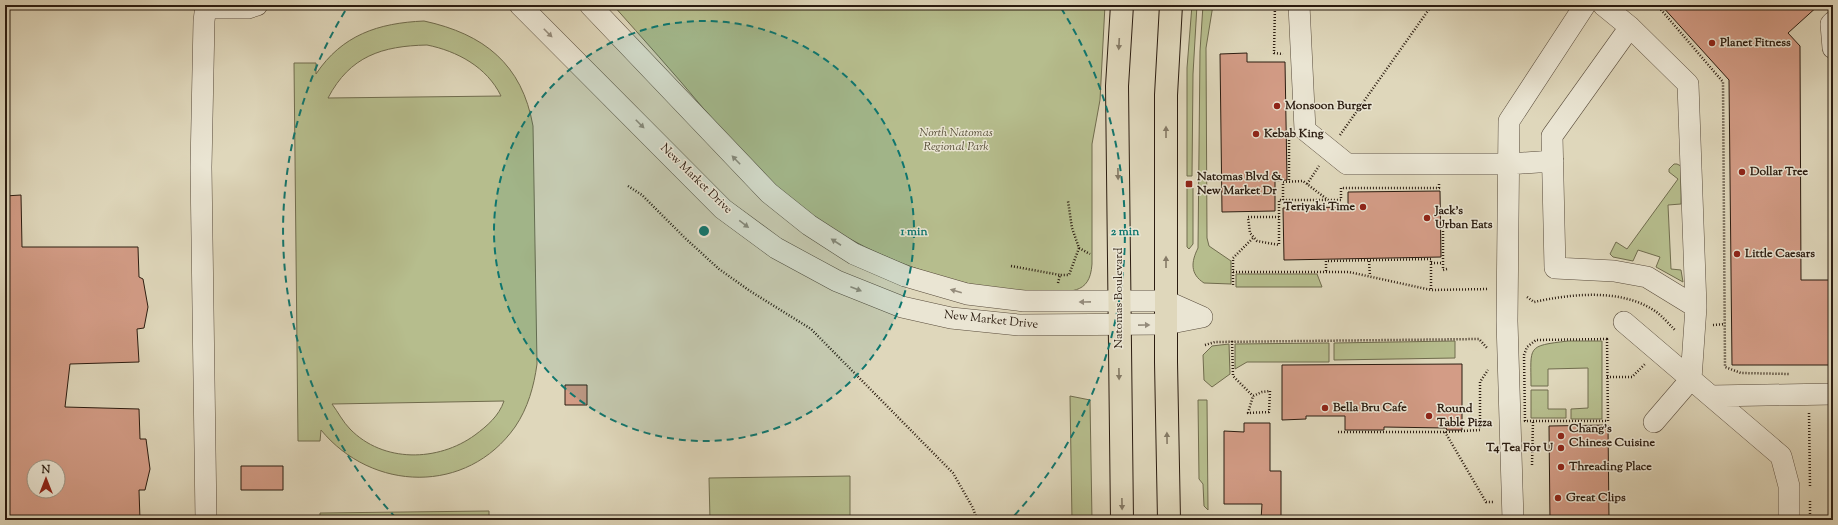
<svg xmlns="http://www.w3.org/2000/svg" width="1838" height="525" viewBox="0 0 1838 525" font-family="'Sorts Mill Goudy',serif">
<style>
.green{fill:#b6bd8d;stroke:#706c4e;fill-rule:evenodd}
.building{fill:#d39c86;stroke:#2b1c10;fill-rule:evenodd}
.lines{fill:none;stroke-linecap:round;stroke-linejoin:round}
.minor-casing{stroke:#584b3b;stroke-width:22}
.major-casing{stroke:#2b1c10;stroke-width:24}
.path{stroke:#2b1c10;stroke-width:2.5;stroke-dasharray:1 2;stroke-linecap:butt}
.minor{stroke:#eae5d3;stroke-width:21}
.major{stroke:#dfd7bb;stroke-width:22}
.oneway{fill:#948b7b}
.oneway2{fill:#857a66}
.ring{fill:none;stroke:#0f766e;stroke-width:2;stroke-dasharray:7 5}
.poi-dot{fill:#8f2418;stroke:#eae5d3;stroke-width:1.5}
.labels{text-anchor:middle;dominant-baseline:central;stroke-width:3;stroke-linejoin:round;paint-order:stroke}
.poi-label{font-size:12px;font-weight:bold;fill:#2b1c10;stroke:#eae5d3;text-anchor:start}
.park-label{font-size:12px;font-style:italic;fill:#554c36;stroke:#eae5d3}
.street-label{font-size:12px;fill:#2b1c10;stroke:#eae5d3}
.centre{fill:#0f766e;stroke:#eae5d3;stroke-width:2}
.ring-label{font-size:12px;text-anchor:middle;font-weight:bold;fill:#0f766e;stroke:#eae5d3;stroke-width:3;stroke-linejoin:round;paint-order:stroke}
</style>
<rect width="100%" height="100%" fill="#dfd7bb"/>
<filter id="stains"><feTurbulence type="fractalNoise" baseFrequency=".005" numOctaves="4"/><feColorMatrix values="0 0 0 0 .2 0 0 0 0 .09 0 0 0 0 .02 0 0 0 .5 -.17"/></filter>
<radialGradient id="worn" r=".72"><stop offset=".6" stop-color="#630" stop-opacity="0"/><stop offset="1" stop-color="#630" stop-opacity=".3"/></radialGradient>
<!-- green -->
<path class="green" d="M613 5H1105L1100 100 1092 144V264C1090 296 1069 291 1043 292 1011 294 978 287 947 278 902 266 858 246 818 220 774 191 738 147 703 108 674 73 643 39 613 5Z
M1192 5H1197L1193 74 1192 176H1187V68Z
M1203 5H1213L1206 48 1207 238 1209 246 1231 261V284L1204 283C1190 274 1191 262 1198 248L1200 51Z
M424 21C484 34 522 64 533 126L537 364C534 386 528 408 515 427 467 495 372 492 321 430L320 441H298L294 63H316V74C342 35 378 23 424 21ZM427 45C457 51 487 67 501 96L328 98C350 56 382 46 427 45ZM504 401C499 416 487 426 475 435 438 462 383 463 350 429 343 422 338 412 332 404Z
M1674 164H1677L1681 166V204L1668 205 1671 269 1681 270 1683 282 1656 267 1660 257 1638 250 1633 261 1613 257 1610 254 1616 242 1627 249 1678 179 1669 172V169Z
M1187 188H1193V244L1189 249 1187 247Z
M1236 274H1317L1322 287H1236Z
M1455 341V358L1334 360V343Z
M1568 341H1602V419H1571V409L1588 408V368L1548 369V386H1531C1531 346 1526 346 1568 341Z
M1329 343V362H1247L1235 369V344Z
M1229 344 1230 374 1212 387 1204 380 1203 355 1212 346Z
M1548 390V409H1566V418H1531V390Z
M1070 396 1090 400 1092 520H1072Z
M1198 400H1207L1208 510 1204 506 1203 484 1199 479Z
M850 476V520H710L709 478Z
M489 511V520H320V513Z"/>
<!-- building -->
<path class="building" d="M1661 5H1819L1788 33 1800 46 1801 280H1833V365H1732L1729 80Z
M1247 53V62H1285L1287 180 1275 181V211L1222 212 1220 54Z
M1440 191 1441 257 1284 260 1283 208 1348 207V192Z
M21 195 22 247H138L139 277 143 279 148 307 144 328 137 329 139 362 70 364 65 407 139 409 140 439H146L150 469 145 490H139L140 520H5V196ZM34 467H58V491H34Z
M1462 364V430H1447L1446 428 1384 427V430H1345V416H1306V419L1282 420V365Z
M565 385H587V405H565Z
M1244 423H1270V471H1281V520H1261L1262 504H1224V431L1244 432Z
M1608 425 1609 520H1550L1549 426Z
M241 466H283V490H241Z"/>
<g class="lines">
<!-- minor casing -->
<g class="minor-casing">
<path id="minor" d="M206 5 204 21 201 167 206 520
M520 5 723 209 776 248 837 281 902 307 951 318 1019 325 1166 324 1202 317
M590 5 769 193 809 225 854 254 905 276 967 294 1024 301H1166L1202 317
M1299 5 1305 130 1347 164H1509L1553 161
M1603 5 1630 27
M205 8H248L257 5
M1833 22 1831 24 1833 48
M1630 27 1688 84 1696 307 1647 277 1614 271 1555 268 1552 136Z
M1624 322 1781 456 1789 486V520
M1711 396 1833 394
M1654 422 1691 379 1696 307
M1513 520 1507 321 1509 121 1585 5"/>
</g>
<!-- major casing -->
<g class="major-casing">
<path id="major" d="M1122 5 1117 86 1122 520
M1169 520 1166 362V95L1171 5"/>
</g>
<!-- path -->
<path class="path" d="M1275 5 1274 53 1283 54
M1657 5 1723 82 1725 367 1741 373 1789 374
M1340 135 1432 5
M1289 140V181
M1307 184 1319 166
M628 186 642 195 685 238 719 269 750 291 811 329 953 473 973 508 977 520
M1283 200V182L1303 181 1328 200
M1279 217H1248L1250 233 1257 241 1279 245V200H1341V188H1439V182
M1079 248 1090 254
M1369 261 1370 276
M1431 263H1443
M1011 266 1060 275
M1447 269 1443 270V226H1447
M1326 271V261L1431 259V290
M1233 272H1349L1431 290 1489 289
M1058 283 1060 275H1069L1079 248 1072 228 1068 201
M1233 285V258L1254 237
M1527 297 1534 302C1571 294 1621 288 1655 311 1662 316 1669 324 1675 330
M1713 325 1725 324
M1607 339 1608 421H1525L1524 355 1527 347 1536 340Z
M1232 341 1233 376 1253 396
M1205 345 1215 342 1479 339 1488 349
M1607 377H1632L1645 364
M1270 391 1269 412 1248 413 1253 396 1262 392Z
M1809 413 1810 486
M1338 432H1445L1480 430V382L1488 370
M1445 432 1486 502H1493
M1532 465 1533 421
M1810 501V520"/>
<!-- minor -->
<use href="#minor" class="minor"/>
<!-- major -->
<use href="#major" class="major"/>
</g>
<!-- one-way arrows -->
<defs><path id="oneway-solid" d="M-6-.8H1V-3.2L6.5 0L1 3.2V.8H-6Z"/></defs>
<g class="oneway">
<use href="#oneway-solid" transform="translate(548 33) rotate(45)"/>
<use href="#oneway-solid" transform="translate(640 124) rotate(45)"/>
<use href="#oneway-solid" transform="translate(736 160) rotate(-134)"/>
<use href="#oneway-solid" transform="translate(744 224) rotate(37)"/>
<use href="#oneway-solid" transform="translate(836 242) rotate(-147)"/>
<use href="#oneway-solid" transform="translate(856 289) rotate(21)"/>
<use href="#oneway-solid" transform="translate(956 291) rotate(-164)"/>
<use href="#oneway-solid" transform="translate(1085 302) rotate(179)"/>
<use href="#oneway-solid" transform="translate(1144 325) rotate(-1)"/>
</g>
<g class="oneway2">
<use href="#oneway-solid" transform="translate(1119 44) rotate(93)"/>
<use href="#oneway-solid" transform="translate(1166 132) rotate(-90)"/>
<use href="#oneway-solid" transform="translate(1118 174) rotate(89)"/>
<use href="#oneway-solid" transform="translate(1166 262) rotate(-90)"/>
<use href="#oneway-solid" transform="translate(1119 374) rotate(89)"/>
<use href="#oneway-solid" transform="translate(1167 438) rotate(-91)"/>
<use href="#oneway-solid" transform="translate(1122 504) rotate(89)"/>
</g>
<!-- distance rings -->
<circle cx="704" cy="231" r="210" fill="#0f766e" fill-opacity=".12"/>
<g class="ring">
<circle cx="704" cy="231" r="210"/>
<path d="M396 518A421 421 0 0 1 347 8M1061 8A421 421 0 0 1 1012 518"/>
</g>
<!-- markers -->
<g class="poi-dot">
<circle cx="1712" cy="43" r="4"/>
<circle cx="1277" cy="106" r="4"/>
<circle cx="1256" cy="134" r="4"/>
<circle cx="1742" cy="172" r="4"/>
<rect x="1185" y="180" width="8" height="8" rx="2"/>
<circle cx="1363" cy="207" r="4"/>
<circle cx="1427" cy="218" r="4"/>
<circle cx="1737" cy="254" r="4"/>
<circle cx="1325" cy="408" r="4"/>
<circle cx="1429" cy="416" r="4"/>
<circle cx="1561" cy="436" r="4"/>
<circle cx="1561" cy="448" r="4"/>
<circle cx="1561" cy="467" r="4"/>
<circle cx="1558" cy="498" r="4"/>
</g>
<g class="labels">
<!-- poi labels -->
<g class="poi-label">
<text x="1720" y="43">Planet Fitness</text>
<text x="1285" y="106">Monsoon Burger</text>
<text x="1264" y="134">Kebab King</text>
<text x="1750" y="172">Dollar Tree</text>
<text x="1197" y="177">Natomas Blvd &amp;<tspan x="1197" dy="14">New Market Dr</tspan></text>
<text x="1355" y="207" text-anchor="end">Teriyaki Time</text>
<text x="1435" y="211">Jack's<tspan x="1435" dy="14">Urban Eats</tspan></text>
<text x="1745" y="254">Little Caesars</text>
<text x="1333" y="408">Bella Bru Cafe</text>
<text x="1437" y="409">Round<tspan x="1437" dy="14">Table Pizza</tspan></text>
<text x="1569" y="429">Chang's<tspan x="1569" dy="14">Chinese Cuisine</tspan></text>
<text x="1553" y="448" text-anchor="end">T4 Tea For U</text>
<text x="1569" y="467">Threading Place</text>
<text x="1566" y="498">Great Clips</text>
</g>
<!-- park labels -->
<g class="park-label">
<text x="956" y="133">North Natomas<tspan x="956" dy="14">Regional Park</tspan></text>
</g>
<!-- street labels -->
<g class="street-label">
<text transform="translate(696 179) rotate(44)">New Market Drive</text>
<text transform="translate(1119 298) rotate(-90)">Natomas Boulevard</text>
<text transform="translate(991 320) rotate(6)">New Market Drive</text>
</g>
</g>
<circle cx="704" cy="231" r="6" class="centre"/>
<g class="ring-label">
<text x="914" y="235">1 min</text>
<text x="1125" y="235">2 min</text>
</g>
<!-- margin -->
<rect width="1838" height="525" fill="none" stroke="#dfd7bb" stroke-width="20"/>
<rect x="6" y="6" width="1826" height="513" fill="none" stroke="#2b1c10" stroke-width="2"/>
<rect x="10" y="10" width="1818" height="505" fill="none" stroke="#2b1c10"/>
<!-- north arrow -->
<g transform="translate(46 479)"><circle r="19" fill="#eae5d3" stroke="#9e9585"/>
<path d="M0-3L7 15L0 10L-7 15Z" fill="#8f2418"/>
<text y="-6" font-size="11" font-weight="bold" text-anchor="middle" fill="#2b1c10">N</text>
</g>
<rect width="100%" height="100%" filter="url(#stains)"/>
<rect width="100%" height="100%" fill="url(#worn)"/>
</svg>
